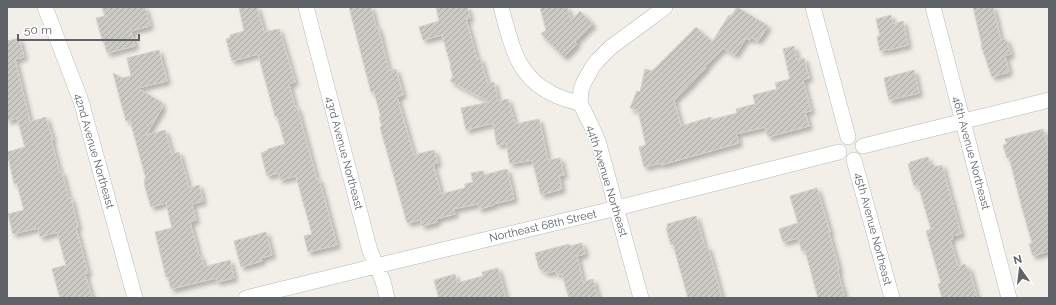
<svg xmlns="http://www.w3.org/2000/svg" width="1056" height="305" viewBox="0 0 1056 305" font-family="Raleway,sans-serif">
<style>
.building{fill:url(#building-hatch);stroke:#d6d1c6;filter:url(#shadow)}
.lines{fill:none;stroke-linecap:round;stroke-linejoin:round}
.minor-casing{stroke:#b5b8bc;stroke-width:16}
.minor{stroke:#fff;stroke-width:15}
.labels{text-anchor:middle;dominant-baseline:central;stroke-width:3;stroke-linejoin:round;paint-order:stroke}
.street-label{font-size:11px;fill:#5f6368;stroke:#fff}
</style>
<defs>
<pattern id="building-hatch" width="6" height="6" patternUnits="userSpaceOnUse"><rect width="6" height="6" fill="#cccac5"/><path d="M-1 1l2-2M0 6l6-6M5 7l2-2" fill="none" stroke="#a9a8a4"/></pattern>
<filter id="shadow"><feDropShadow dx="3.5" dy="3.5" stdDeviation="2" flood-color="#0004"/></filter>
</defs>
<rect width="100%" height="100%" fill="#f1efe8"/>
<!-- building -->
<path class="building" d="M102 7H145L150 26 131 31 135 46 107 53 104 42H103L96 18 105 16Z
M239 7H257L264 32 279 29 295 82 289 84 295 107H297L317 180 319 179 337 245 308 252 304 236 312 234 296 176 280 180 278 173 267 176 261 153 268 150V149L285 144 277 116H275L258 54 232 61 226 39 230 38V35L244 31Z
M349 7H371L376 27H378L389 71 396 69 403 95 397 97 414 155 434 150 438 163 433 164 441 194 465 188V184L473 182 471 173 483 171 484 175 507 169 514 199 493 204 494 205 479 209 478 204 453 209 455 214 436 219 437 222 422 226 420 220 407 223 380 127 382 126 379 117H381L374 92H371Z
M436 7H467L470 18 466 19 477 59 480 58 488 84 494 82 498 101 508 99 515 124 539 119 548 160 560 158 564 175 559 176 562 189 541 195 532 160 510 164 506 143 497 145 493 123 466 130 461 108 489 102 450 81 453 76 450 66H451L442 35 423 40 419 27 439 21Z
M540 7H567L571 20 580 11 593 24 575 42 577 44 564 57 541 34 546 30Z
M737 7 768 26 758 41 751 37 750 40 746 38 735 55 723 48 705 67 706 68 693 81V82L674 100 681 126 711 117V120L737 113 736 109 755 104 753 95 777 89 775 83 790 79 783 49 794 46 797 60 804 58 809 78 803 80 811 111 805 112 809 126 768 137 765 127 736 134 739 143 661 165V163L644 167 639 147 646 145 638 111 630 108 637 91 640 92 645 69 652 71 696 27 712 42 729 15 731 16Z
M973 7H993L1001 40 1006 39 1011 54 1005 56 1009 72 992 77 981 45H982Z
M891 15 893 24 903 21 908 45 888 50V49L880 51 877 36H880L876 19Z
M19 38 24 57 15 59 30 122 46 117 48 124 53 140H51L60 173 62 172 69 199 71 198 78 227 76 228 88 273 85 274 92 298H60L52 269 66 265 57 232 40 237 38 228 13 234 8 214 24 210 17 184 14 183 7 152 25 147 17 118 7 121V41Z
M159 50 167 81 138 88 161 102 162 108 146 135 165 130 172 154 179 152 189 188 199 185 203 201 192 204 196 220 190 222 199 256H201L204 267 230 260 234 278 217 282 216 278 171 289 168 277H166L155 232 172 228 166 203 151 207 145 187 144 179H146L130 120 126 121 113 73 122 78 131 76 127 58Z
M914 70 919 93 889 100 884 78Z
M1043 129 1049 150V251L1033 256 1029 244 1032 243 1022 208 1009 157 1007 158 1003 145 1007 144 1005 139Z
M928 157 930 165 933 164 934 167 942 165 961 234 952 236 953 239 950 240 958 266 965 264 967 269 969 268 977 298H942L938 284 941 283 926 231 931 229 918 185 914 186 908 164H910V162Z
M817 188 830 232 829 233 839 269 838 270 839 276 845 298H818L805 250 802 251 798 238 783 242 779 229 798 223 790 196Z
M696 216 705 248 708 247 722 298H688L673 244 671 245 666 228 668 227 667 224Z
M266 232 272 255 261 258 262 261 241 267 234 241Z
M582 243 585 254 577 256 583 282 593 279 598 298H569L562 274 557 275 556 271 546 273 539 268 535 253 569 244 570 246Z
M498 268 506 298H439L434 280 455 274 457 283 483 276 482 272Z"/>
<g class="lines">
<!-- minor casing -->
<g class="minor-casing">
<path id="minor" d="M45 7 81 101 135 298
M306 7 370 251 383 281 387 298
M501 7C511 42 515 75 551 93 560 98 570 101 580 103L590 123 598 141 641 298
M813 7 848 137
M933 7 1009 298
M580 103 581 90 584 82 593 66 598 60 611 47 656 14 665 7
M863 146 1049 100
M854 160 892 298
M246 298 376 266 617 208 839 152"/>
</g>
<!-- minor -->
<use href="#minor" class="minor"/>
</g>
<g class="labels">
<!-- street labels -->
<g class="street-label">
<text transform="translate(94 151) rotate(74)">42nd Avenue Northeast</text>
<text transform="translate(344 153) rotate(75)">43rd Avenue Northeast</text>
<text transform="translate(971 153) rotate(75)">46th Avenue Northeast</text>
<text transform="translate(607 181) rotate(73)">44th Avenue Northeast</text>
<text transform="translate(543 226) rotate(-13)">Northeast 68th Street</text>
<text transform="translate(873 229) rotate(75)">45th Avenue Northeast</text>
</g>
</g>
<!-- border -->
<rect width="1056" height="305" fill="none" stroke="#5f6368" stroke-width="16"/>
<!-- north arrow -->
<g transform="translate(1020 269) rotate(346)" stroke="#ffffff" stroke-width="3" paint-order="stroke">
<path d="M0-3L7 15L0 10L-7 15Z" fill="#5f6368"/>
<text y="-6" font-size="11" font-weight="bold" text-anchor="middle" fill="#5f6368">N</text>
</g>
<!-- scale -->
<path d="M18 34v6h121v-6" fill="none" stroke="#5f6368" stroke-width="2"/>
<text x="24" y="34" font-size="12" fill="#5f6368" stroke="#ffffff" stroke-width="3" paint-order="stroke">50 m</text>
</svg>
